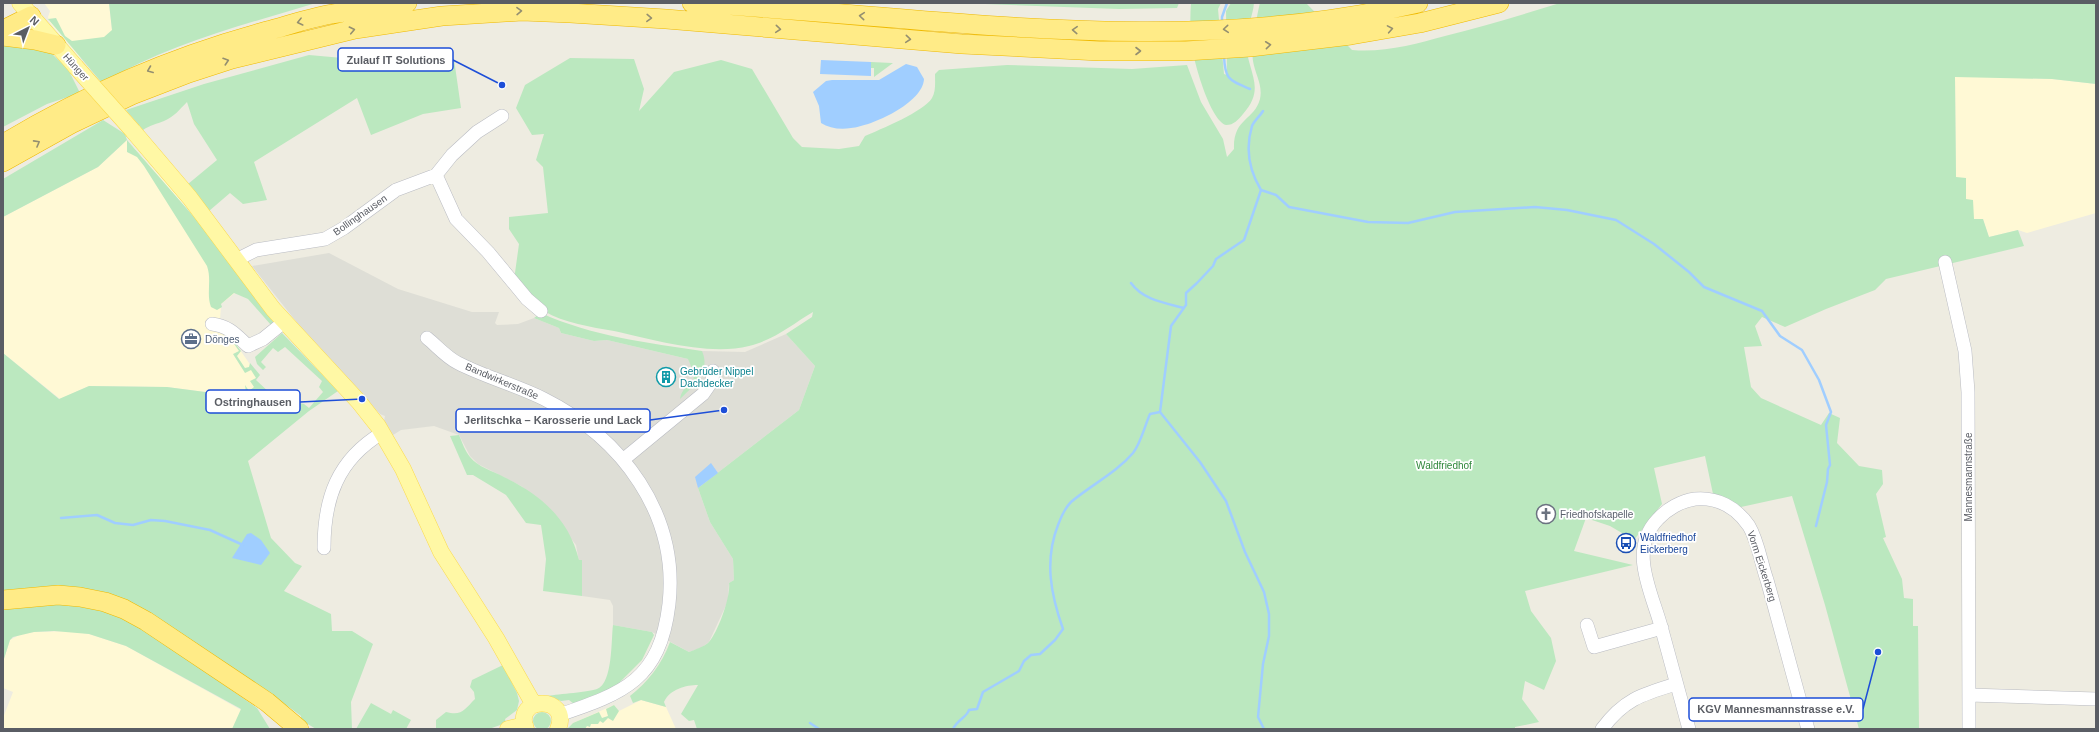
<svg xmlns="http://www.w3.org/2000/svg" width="2099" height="732" viewBox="0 0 2099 732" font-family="Arial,sans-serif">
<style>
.commercial{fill:#fff9d5}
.industrial{fill:#deded6}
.green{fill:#bbe8bf}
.water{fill:#a0ceff}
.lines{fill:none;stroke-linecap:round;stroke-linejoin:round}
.stream{stroke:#a0ceff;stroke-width:2.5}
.minor-casing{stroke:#b9bbc2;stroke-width:14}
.major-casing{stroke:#fcda4c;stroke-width:17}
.highway-casing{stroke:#efb900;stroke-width:20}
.minor{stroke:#fff;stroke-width:13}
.major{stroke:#fff8a5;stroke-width:16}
.highway{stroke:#ffeb87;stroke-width:19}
.major-bridge-casing{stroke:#fcda4c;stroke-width:17;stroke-linecap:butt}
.major-bridge{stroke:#fff8a5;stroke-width:16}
.oneway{stroke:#948f70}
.labels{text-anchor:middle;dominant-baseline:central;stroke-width:3.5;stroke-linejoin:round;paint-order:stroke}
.street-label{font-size:10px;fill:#5a5d64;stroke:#fff}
.service-label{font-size:10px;fill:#4e5e75;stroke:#fff;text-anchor:start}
.culture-label{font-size:10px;fill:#0d838f;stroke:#fff;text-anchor:start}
.park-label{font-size:10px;fill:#2e873a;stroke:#fff}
.worship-label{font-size:10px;fill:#5b616d;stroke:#fff;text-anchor:start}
.transit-label{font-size:10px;fill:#164399;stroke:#fff;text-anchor:start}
.leader{fill:none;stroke:#1d4ed8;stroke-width:1.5}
.callout-dot{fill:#1d4ed8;stroke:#fff;stroke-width:1.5}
.callout{fill:#fff;stroke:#1d4ed8;stroke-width:1.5}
.callout-label{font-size:11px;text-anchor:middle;font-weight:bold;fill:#5a5d64}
</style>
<rect width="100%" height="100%" fill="#eeece1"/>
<!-- commercial -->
<path class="commercial" d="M44 3H109L112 30 120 39 80 58 50 23 48 17 50 11Z
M1955 76 2052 79 2096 84V213L2027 233 2018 230 1989 237 1983 219H1974L1956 178Z
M127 140 175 193 245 285 221 304 220 321 258 376 254 381 269 395 246 392 213 393 167 387 89 386 60 399 3 353V217L98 167Z
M69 631 89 634 126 646 241 710 256 729H3V718L13 692 3 688V662L10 640 21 634 34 632Z
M641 700 666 707 676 729H567L573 723 614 705 619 711Z"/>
<!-- industrial -->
<path class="industrial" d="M329 253 398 289 472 312H499L495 323 497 325 518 324 534 318 559 328 561 333 594 341 607 340 688 359 702 351 745 352 786 334 815 366 799 410 698 488 710 522 733 559 734 580 729 583 728 601 709 642 701 648 689 652 652 632 613 625V606L610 600 582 596V578L576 545 544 503 521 486 478 464 470 456 459 435 434 426 401 430 393 435 384 421 385 416 380 414 310 339 252 266Z"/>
<!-- green -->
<path class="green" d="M109 3H316C243 25 168 44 102 83L48 19 56 18 65 36 72 41 104 37 112 30Z
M959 3H1179L1177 8 1119 9Z
M1191 3H1221L1218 9 1224 74 1227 75 1226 11 1231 3H1254C1253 16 1246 29 1246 42 1247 73 1267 87 1243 114 1238 120 1234 125 1226 125 1210 120 1194 62 1192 47 1190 32 1190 17 1191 3Z
M1260 3H1306L1352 50C1383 53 1416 44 1445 36 1484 26 1522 15 1560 3H2096V84L2052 79 1955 77 1956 177 1966 178V199L1973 200 1974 219H1983L1989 237 2018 230 2024 246 1886 279 1875 290 1826 309 1785 327 1762 317 1755 326 1762 346 1744 347 1751 387 1761 398 1821 425 1829 413 1840 418 1837 443 1859 466 1882 470 1883 484 1876 494 1886 537 1883 538 1902 579 1904 598 1913 599V626H1918L1919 729H1859L1825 605 1792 496 1741 507 1713 494 1705 456 1654 468 1662 504 1634 540 1610 526 1586 518 1574 551 1633 565 1525 591 1531 611 1551 638 1556 661 1544 690 1525 681 1522 699 1539 722 1515 727V729H697L694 720 689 721 681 714 698 685C686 685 670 689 664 702L666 707 641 700 633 703 630 696C648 682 662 664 670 642L689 652C696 649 704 647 709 642 718 632 731 596 729 583L734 580 733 559 710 522 698 488 799 410 815 366 786 334 812 317 813 312C791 325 776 339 749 346 709 356 654 340 614 331 591 327 564 323 544 311 533 304 523 290 514 280L519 244 509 229V217L548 213 543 167 536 160 544 134 532 135 516 108 525 85 570 58 634 59 644 89 639 111 674 72 721 60 752 69 793 138 802 147 839 149 859 146 865 136C879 130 925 111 932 98 936 91 935 83 935 74L939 70 1007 65 1132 69 1187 65 1201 102 1223 139 1227 157 1234 149C1233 118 1254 121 1260 99 1263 85 1255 74 1253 61 1251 50 1257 14 1260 3Z
M3 41 51 53 68 69 80 93 47 104 3 127Z
M309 55 365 60 454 59 461 108 423 114 371 135 357 98 254 162 267 200 243 204 230 193 209 211 188 184 217 160 194 124 187 102C180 109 174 117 164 121 157 124 150 125 143 130L126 110 204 84Z
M871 62 892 63H893L874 77V68H871Z
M103 120 125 134 127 140 201 225 274 323 271 325 248 299 234 293 221 304 222 307 217 310 211 307C206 294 212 280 207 266L144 166 137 157 127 152V140L98 167 3 217V179Z
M541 313C591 336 649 343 702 351 711 371 694 386 680 399 684 378 703 392 688 359L607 340 594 341 561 333 559 328 534 318Z
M282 333 338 391 309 411 248 461 271 538 295 563 302 566 284 591 331 614 332 631H352L373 644 351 702 352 729H316L301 720V716L289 707 148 615 3 594V353L59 399 89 386 167 387 213 393 246 392 245 385 249 391 254 387 250 381 256 378 251 370 245 373 233 354 239 351 230 338 225 341 222 337 228 334 241 351 237 356 245 368 249 367 250 363 260 375 256 380 272 395 276 390 287 400 304 404 309 408 323 392 319 387 322 381 285 347 278 352 273 348 261 362 266 367 263 370 257 364 255 357Z
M459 435C462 442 465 451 470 457 478 467 493 471 504 477 541 495 569 519 579 560H582V596L543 591 546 559 541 525 526 523 506 495 473 475H467L450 436Z
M57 602 81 604 130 619 240 696 257 708 270 729H232L241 709 126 646 89 634 54 631 34 632 13 637 10 640 3 662V607Z
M613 625 652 632 654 635 642 660 620 682 623 685 574 704 569 700 561 701 548 696C558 694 590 692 597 689 613 683 611 640 613 625Z
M503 665 517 693 519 701 517 710 505 719 506 723 489 729H436V720L446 712C462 716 464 710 475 699L474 692 470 687 472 680Z
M371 703 391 714 393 710 411 720 406 729H356Z
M614 705 619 711 613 721 608 718 603 723 600 721 598 724H591L590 727 587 726 585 729H567L573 723 599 712 602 718 608 716 606 709Z
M533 721a9 9 0 1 1 18 0a9 9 0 1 1-18 0Z"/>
<!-- water -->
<path class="water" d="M821 60 871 62V76L820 74Z
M906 64 917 67 924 79C923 103 872 126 851 128 840 130 829 128 821 123L819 106 813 92 826 81 832 80H879Z
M711 463 718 473 698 488 695 477Z
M251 533 261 540 270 553 261 565 232 558 247 534Z"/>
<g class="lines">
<!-- stream -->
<path class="stream" d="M1222 23V17L1227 3
M1224 56C1225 80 1229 80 1250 89
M1261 190 1276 195 1289 207 1368 222 1408 223 1455 212 1535 207 1567 210 1616 220 1654 244 1689 272 1704 287 1762 311 1780 336 1802 350 1819 380 1831 412 1826 425 1830 465 1828 469 1827 482 1816 526
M1131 283C1143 300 1165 303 1184 308
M1160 412 1200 462 1226 501 1245 552 1264 592 1269 614V636L1263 664 1258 717 1264 729
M1160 412 1171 326 1186 305V293L1197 283 1213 266 1216 259 1244 240 1261 190C1249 170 1245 149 1252 126 1254 121 1260 116 1263 111
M61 518 97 515 115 523 133 525 151 520 165 521 210 530 243 545
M810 723 819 729
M953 729C958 719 967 717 969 710L977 709 983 692 1019 671 1024 661 1031 655 1040 654 1055 640 1063 629C1051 595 1044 561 1058 525 1061 517 1064 509 1071 502 1091 485 1116 473 1133 453 1141 443 1145 425 1150 414L1160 412"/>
<!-- minor casing -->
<g class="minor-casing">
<path id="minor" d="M436 175 456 219 488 252 527 299 541 311
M236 260 256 250 325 239 344 228 396 190 436 175 452 155 477 132 502 116
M1945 262 1965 351 1968 392 1969 729
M212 324C229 326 236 335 248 346L263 339 284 322
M427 338C437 346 446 357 458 363 485 377 516 385 544 399 622 438 679 514 669 604 660 680 624 693 559 715
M624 459 703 394 712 381 713 371
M324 548C324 499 337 460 382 433
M1587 625 1594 647 1662 628
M1969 695 2096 699
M1602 729C1624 699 1643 694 1676 684
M1689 729C1680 696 1671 663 1662 630 1653 594 1627 551 1658 519 1667 509 1681 501 1695 499 1717 497 1736 507 1749 526 1758 541 1761 563 1767 580 1781 630 1794 680 1808 729"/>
</g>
<!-- major casing -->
<g class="major-casing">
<path id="major" d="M20 3 76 67
M133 131 190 198 273 309 359 402 378 426 403 469 441 552 496 638 534 705
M508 729 525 725
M526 729C512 695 572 695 558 729"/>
</g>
<!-- highway casing -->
<g class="highway-casing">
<path id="highway" d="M692 3C933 16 1179 60 1418 3
M3 30 31 16
M3 36 35 40 56 45
M3 144C86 94 174 56 267 31 289 25 310 18 332 14 357 10 382 7 407 3
M3 162 71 124 132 95 189 73 232 59 355 29 442 16 522 11 570 13 666 19 962 44 1099 51H1186L1250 47 1351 35 1420 23 1499 3
M3 600 58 595 80 597 105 602 124 609 146 621 267 702 299 729"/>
</g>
<!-- minor -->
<use href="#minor" class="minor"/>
<!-- major -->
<use href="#major" class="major"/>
<!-- highway -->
<use href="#highway" class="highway"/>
<!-- major-bridge casing -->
<g class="major-bridge-casing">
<path id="major-bridge" d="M76 67 133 131"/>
</g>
<!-- major-bridge -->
<use href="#major-bridge" class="major-bridge"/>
</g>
<!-- one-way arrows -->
<defs><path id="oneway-chevron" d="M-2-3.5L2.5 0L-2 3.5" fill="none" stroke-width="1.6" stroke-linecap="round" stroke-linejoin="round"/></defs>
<g class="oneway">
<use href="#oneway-chevron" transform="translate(519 11) rotate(-1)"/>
<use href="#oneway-chevron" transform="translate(862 16) rotate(-175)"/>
<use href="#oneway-chevron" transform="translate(649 18) rotate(2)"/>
<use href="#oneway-chevron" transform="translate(300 22) rotate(166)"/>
<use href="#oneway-chevron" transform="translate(778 29) rotate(5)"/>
<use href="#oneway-chevron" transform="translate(1226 29) rotate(175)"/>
<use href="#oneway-chevron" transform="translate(1390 29) rotate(-10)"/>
<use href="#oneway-chevron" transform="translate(352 30) rotate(-12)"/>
<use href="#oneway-chevron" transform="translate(1075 30) rotate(-177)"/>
<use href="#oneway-chevron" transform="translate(908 39) rotate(5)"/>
<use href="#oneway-chevron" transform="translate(1268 45) rotate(-6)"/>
<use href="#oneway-chevron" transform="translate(1138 51)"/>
<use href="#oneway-chevron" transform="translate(226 61) rotate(-18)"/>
<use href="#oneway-chevron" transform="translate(150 70) rotate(158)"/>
<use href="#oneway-chevron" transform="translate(37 143) rotate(-29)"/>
</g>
<!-- icons -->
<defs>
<g id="office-ring" transform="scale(1)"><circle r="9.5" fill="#fff" stroke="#5c6f8a" stroke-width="1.5"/><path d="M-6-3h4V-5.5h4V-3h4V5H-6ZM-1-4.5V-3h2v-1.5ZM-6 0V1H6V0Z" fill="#5c6f8a"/></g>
<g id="building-ring" transform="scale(1)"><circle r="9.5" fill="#fff" stroke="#0f9aa8" stroke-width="1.5"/><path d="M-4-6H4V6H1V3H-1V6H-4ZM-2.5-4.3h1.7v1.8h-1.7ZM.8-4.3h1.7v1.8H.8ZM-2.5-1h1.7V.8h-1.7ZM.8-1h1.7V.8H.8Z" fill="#0f9aa8"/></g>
<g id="church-ring" transform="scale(1)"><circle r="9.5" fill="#fff" stroke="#6b7280" stroke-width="1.5"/><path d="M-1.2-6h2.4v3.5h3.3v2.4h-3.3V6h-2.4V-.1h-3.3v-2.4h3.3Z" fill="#6b7280"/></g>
<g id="bus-ring" transform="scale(1)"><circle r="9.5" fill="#fff" stroke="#1a4fb4" stroke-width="1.5"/><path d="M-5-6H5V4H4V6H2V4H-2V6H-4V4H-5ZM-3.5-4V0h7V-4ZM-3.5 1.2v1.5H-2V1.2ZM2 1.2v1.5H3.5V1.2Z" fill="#1a4fb4"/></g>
</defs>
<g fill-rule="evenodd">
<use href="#office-ring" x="191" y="339"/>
<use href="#building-ring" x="666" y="377"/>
<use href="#church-ring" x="1546" y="514"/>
<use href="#bus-ring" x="1626" y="543"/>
</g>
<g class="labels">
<!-- street labels -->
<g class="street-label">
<text transform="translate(76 67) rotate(48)">Hünger</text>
<text transform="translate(360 215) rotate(-35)">Bollinghausen</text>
<text transform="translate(502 381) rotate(23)">Bandwirkerstraße</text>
<text transform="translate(1968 477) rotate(-90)">Mannesmannstraße</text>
<text transform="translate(1762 566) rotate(72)">Vorm Eickerberg</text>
</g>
<!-- service labels -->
<g class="service-label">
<text x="205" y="339">Dönges</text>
</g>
<!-- culture labels -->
<g class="culture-label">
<text x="680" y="371">Gebrüder Nippel<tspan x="680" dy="12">Dachdecker</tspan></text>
</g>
<!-- park labels -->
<g class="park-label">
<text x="1444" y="465">Waldfriedhof</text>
</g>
<!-- worship labels -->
<g class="worship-label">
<text x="1560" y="514">Friedhofskapelle</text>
</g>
<!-- transit labels -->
<g class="transit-label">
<text x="1640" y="537">Waldfriedhof<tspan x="1640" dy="12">Eickerberg</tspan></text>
</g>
</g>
<!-- callouts -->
<path class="leader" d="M502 85L453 60M362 399L300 402M724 410L650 420M1878 652L1863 709"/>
<g class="callout-dot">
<circle cx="502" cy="85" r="4"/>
<circle cx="362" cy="399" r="4"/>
<circle cx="724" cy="410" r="4"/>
<circle cx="1878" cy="652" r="4"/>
</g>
<g class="callout">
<rect x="338" y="48" width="115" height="23" rx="4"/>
<rect x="206" y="390" width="94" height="23" rx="4"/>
<rect x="456" y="409" width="194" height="23" rx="4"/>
<rect x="1689" y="698" width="174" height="23" rx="4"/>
</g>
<g class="callout-label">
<text x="396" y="64">Zulauf IT Solutions</text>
<text x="253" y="406">Ostringhausen</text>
<text x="553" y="424">Jerlitschka – Karosserie und Lack</text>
<text x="1776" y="713">KGV Mannesmannstrasse e.V.</text>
</g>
<!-- border -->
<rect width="2099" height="732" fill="none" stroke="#5a5d64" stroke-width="8"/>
<!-- north arrow -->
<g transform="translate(28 28) rotate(42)" stroke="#ffffff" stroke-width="3" paint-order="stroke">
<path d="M0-3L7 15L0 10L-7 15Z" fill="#5a5d64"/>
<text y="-6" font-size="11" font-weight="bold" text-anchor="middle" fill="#5a5d64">N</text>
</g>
</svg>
